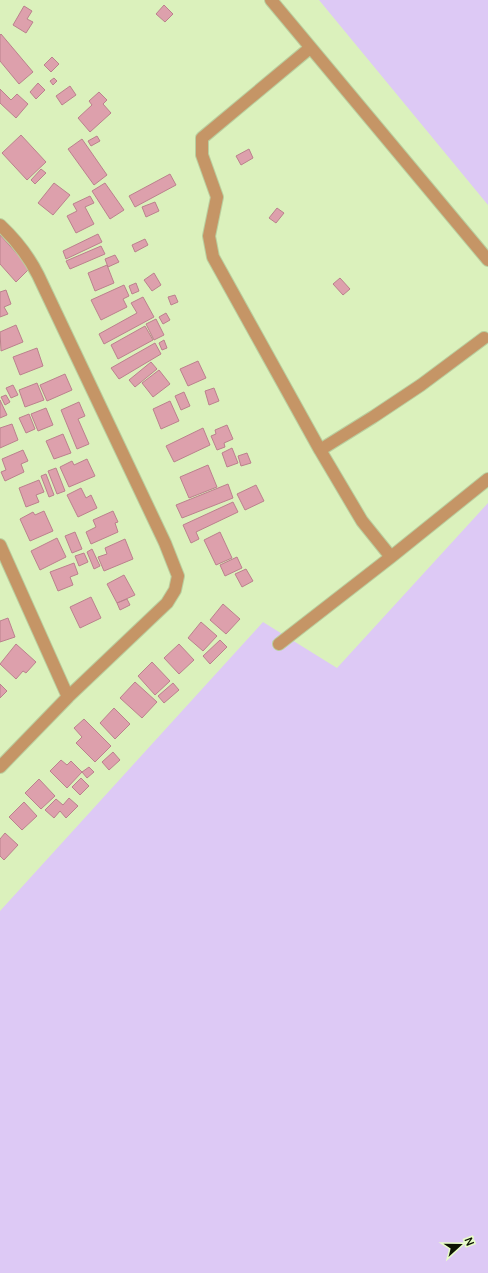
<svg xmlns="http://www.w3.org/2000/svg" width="488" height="1273" viewBox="0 0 488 1273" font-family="Manrope,sans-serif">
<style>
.green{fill:#ddc9f5}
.building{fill:#dda0ac;stroke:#bb818d}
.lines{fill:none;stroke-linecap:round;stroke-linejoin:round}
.minor-casing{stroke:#bace9e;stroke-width:14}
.minor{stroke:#c59566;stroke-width:12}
</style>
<rect width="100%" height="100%" fill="#dbf1bc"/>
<!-- green -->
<path class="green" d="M319 0H488V205Z
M488 503V1273H0V911L263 622 337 668Z"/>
<!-- building -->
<path class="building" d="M164 5 173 14 165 22 156 14Z
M24 6 32 11 27 19 33 22 26 33 13 25Z
M1 34 33 72 19 84 0 61V35Z
M52 57 59 64 51 72 44 65Z
M54 78 57 81 53 85 50 81Z
M38 83 45 90 36 99 30 92Z
M70 86 76 95 62 105 56 96Z
M0 89 11 100 17 94 28 104 16 118 0 103Z
M99 92 107 100 103 104 111 113 90 132 78 118 92 105 89 101Z
M21 135 46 162 27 180 2 153Z
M97 136 100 141 91 146 88 141Z
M82 139 107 175 94 185 68 149Z
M249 149 253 158 241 165 236 156Z
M41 169 46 173 35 184 31 180Z
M170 174 176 185 135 207 129 196Z
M54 183 70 195 53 215 38 203Z
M105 183 124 210 110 219 92 191Z
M90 196 94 203 85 207 94 224 76 233 67 216 77 211 73 204Z
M155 202 159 211 146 217 142 207Z
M277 208 284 213 276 223 269 218Z
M98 234 102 242 66 259 63 251Z
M0 235 30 268 16 282 0 264Z
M145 239 148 245 135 252 132 245Z
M101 246 105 254 70 269 66 261Z
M115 255 119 262 108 267 105 259Z
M107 265 114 283 95 291 88 273Z
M154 273 161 285 152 291 144 280Z
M340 278 350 289 343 295 333 284Z
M136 283 139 291 132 294 129 286Z
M124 285 129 296 123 299 127 307 101 320 91 300Z
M6 290 11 304 4 307 8 314 0 317V292Z
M175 295 178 302 171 305 168 297Z
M143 297 154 317 104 344 99 334 137 313 131 303Z
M166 313 170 320 163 324 159 317Z
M156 319 164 335 154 340 146 324Z
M16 325 23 342 1 351 0 332Z
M145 326 153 340 118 359 111 345Z
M164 340 167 348 162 350 159 343Z
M155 343 161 354 119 379 111 368Z
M37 348 43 366 20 375 13 357Z
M198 361 206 378 188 386 180 369Z
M151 362 157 369 135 387 129 380Z
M159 370 170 384 153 397 142 383Z
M65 374 72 390 47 401 40 385Z
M37 383 44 400 25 407 19 390Z
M13 385 18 395 11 398 6 388Z
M214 388 219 401 209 405 205 391Z
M184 392 190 406 181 410 175 396Z
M6 395 10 402 5 405 1 397Z
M0 400 7 415 0 418Z
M170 401 179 421 161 429 153 409Z
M79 402 85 416 78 419 89 444 77 449 61 410Z
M46 408 53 425 38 431 31 414Z
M29 414 35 429 26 433 19 418Z
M12 424 18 440 0 448V428Z
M227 425 233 439 224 443 225 447 217 450 211 436 216 434 215 430Z
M203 428 210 445 174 462 166 446Z
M63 434 71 453 54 459 46 441Z
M232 448 238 463 227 467 222 453Z
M23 450 28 461 21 464 24 472 5 481 1 472 6 470 2 459Z
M247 453 251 463 241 466 238 456Z
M87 459 95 476 69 487 60 467 72 461 74 465Z
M208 465 217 487 189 498 180 477Z
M56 468 65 491 57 494 48 471Z
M46 474 54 495 49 497 41 476Z
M39 480 44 492 36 495 39 502 26 507 19 488Z
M228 484 233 498 182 518 176 505Z
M256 485 264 501 245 510 237 494Z
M81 488 86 498 91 495 97 508 78 517 67 495Z
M233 502 238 512 196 532 199 539 191 543 183 525Z
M44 511 53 531 30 541 20 519 33 512 35 515Z
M113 511 118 522 115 523 118 532 91 544 86 532 96 527 93 520Z
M75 532 82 549 72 553 65 536Z
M220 532 232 558 216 565 204 540Z
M57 538 66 557 40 570 31 551Z
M125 539 133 559 104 571 98 557 107 554 105 548Z
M92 549 100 566 94 569 87 552Z
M84 553 88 562 79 566 75 556Z
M237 557 242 568 225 576 220 565Z
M74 563 78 574 70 577 73 585 58 591 50 572Z
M246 569 253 581 242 587 235 574Z
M124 575 135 595 117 603 107 584Z
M91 597 101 618 80 628 70 607Z
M127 599 130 605 120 610 117 603Z
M223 604 240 619 226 634 210 620Z
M8 618 15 637 0 642V621Z
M201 622 217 636 203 651 188 638Z
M220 640 227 647 210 664 203 656Z
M16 644 36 662 26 673 23 671 16 679 0 664Z
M179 644 194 660 179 674 164 658Z
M152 662 170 681 155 695 138 676Z
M135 682 157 702 142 718 120 698Z
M173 683 179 690 164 703 158 696Z
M0 684 7 691 0 698Z
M114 708 130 724 115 739 100 723Z
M84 719 111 746 95 762 76 743 82 737 74 728Z
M113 752 120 760 109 770 102 762Z
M61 760 67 765 71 761 82 772 67 788 50 771Z
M89 767 94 772 87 778 82 772Z
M81 778 89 786 80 795 72 787Z
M39 779 55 796 41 809 25 793Z
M69 798 78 806 66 818 60 811 54 818 45 810 56 799 63 805Z
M24 802 37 816 22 830 9 817Z
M5 833 18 845 4 860 0 856V839Z"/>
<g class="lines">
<!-- minor casing -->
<g class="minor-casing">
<path id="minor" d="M271 0 488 260
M310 48 202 138V155L217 197 209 236 213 257 320 450 362 521 391 557
M0 225C16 240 28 255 38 275L165 543 178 576 175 590 167 603 68 697 0 767
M320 450 373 417 421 385 484 338
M0 545 68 697
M279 644 391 557 488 479"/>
</g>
<!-- minor -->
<use href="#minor" class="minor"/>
</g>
<!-- north arrow -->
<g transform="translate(460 1245) rotate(69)" stroke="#e8fec8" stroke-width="3" paint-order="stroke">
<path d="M0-3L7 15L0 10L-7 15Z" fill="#0d1403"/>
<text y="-6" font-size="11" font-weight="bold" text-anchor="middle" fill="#0d1403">N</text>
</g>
</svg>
